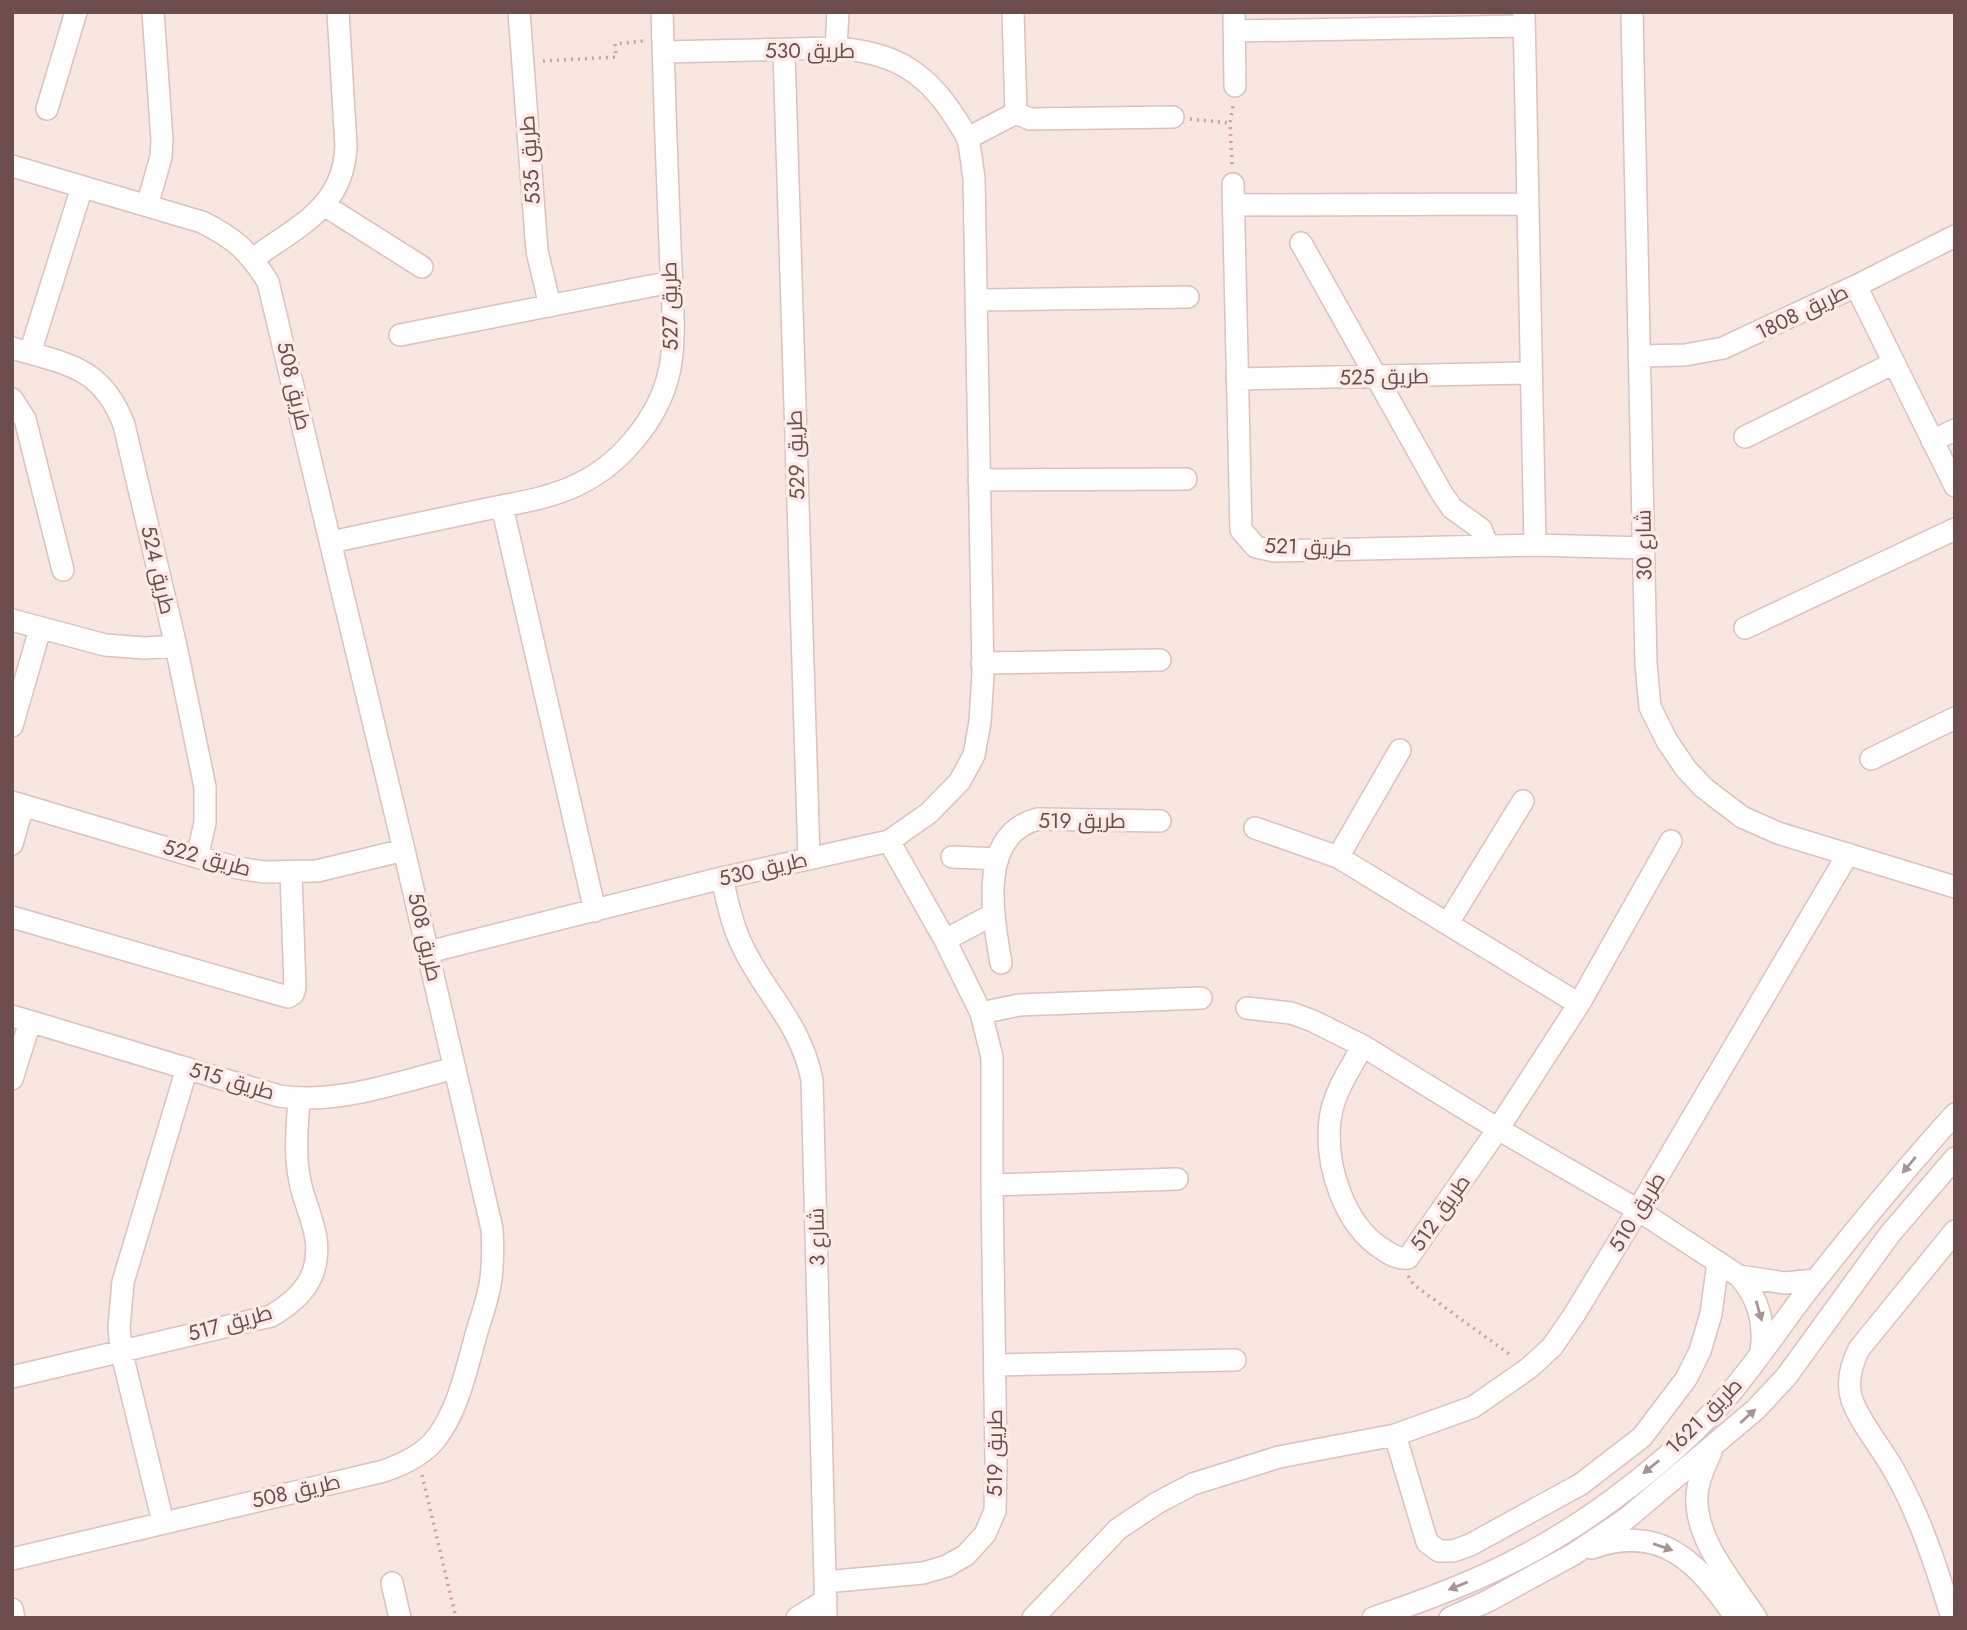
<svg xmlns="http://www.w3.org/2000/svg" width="1967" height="1630" viewBox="0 0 1967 1630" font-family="Jost,Cairo,sans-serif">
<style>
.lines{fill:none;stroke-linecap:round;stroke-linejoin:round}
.minor-casing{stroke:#dbc1bf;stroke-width:24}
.path{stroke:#cea1a1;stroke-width:3.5;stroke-dasharray:2 5;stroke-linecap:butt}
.minor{stroke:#fff;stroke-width:21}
.oneway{fill:#a79494}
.labels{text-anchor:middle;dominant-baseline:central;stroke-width:7;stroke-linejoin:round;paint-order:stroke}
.street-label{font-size:21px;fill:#6c4c4d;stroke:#fcebe7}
</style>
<rect width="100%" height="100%" fill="#f8e6e1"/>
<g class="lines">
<!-- minor casing -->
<g class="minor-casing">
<path id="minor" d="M519 12 537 251 550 306
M1234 12 1235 86
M1524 12 1535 545
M1632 12 1646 664 1650 707 1667 741 1686 769 1704 788 1742 817 1778 833 1955 887
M1234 31 1524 26
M836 48 838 12
M784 51 809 858
M47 109 76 12
M1016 113 1030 119 1173 117
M968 138 1016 113 1013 12
M12 166 202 222C234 238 249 251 268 282L404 850 492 1229C493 1246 493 1261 491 1278 489 1297 481 1317 476 1335 466 1370 458 1412 434 1441 421 1456 403 1464 384 1471L12 1559
M1233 184 1241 530 1256 547 1274 551 1535 545 1645 548
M324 205 422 267
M1234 205 1528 204
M147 206 161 157 162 140 153 12
M1301 243 1441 492 1452 508 1481 529 1488 546
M254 258C298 226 344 207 346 146L338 12
M1856 286 1955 486
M976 300 1188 297
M400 335 671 282
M12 348C66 364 102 366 124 425L176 646 205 787V823L197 857
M30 353 82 187
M1639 356 1685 355 1723 348 1856 286 1955 236
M1237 379 1531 373
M12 399 25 419 63 570
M1745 437 1894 363
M1932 441 1955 430
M979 480 1186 479
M502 506 595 911
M331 542C383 531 435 520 487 509 517 503 551 498 579 484 624 462 664 412 671 362 676 326 671 282 670 245 667 167 664 90 662 12
M12 620 105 645 144 648 176 646
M1745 628 1955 529
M982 663 1160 660
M12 726 40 629
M1871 759 1955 718
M12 802 197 857 238 868 264 872 317 871 404 850
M1255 828 1338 857 1579 1004
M12 844 23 805
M952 857 998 859
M1338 857 1400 750
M722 878C727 900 731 921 740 941 763 993 800 1020 812 1080L826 1618
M12 917 288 997 293 994 295 988 291 873
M1448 923 1523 801
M945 940 992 915
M428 952 722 878 889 841 929 813 960 781 974 755 980 722 983 674 974 178C972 166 971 152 968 140 965 132 959 124 954 116 924 69 890 52 836 48L663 52
M1001 963C993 917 977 834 1038 819L1160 821
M1247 1008 1291 1013 1313 1021 1363 1046 1498 1129 1638 1210 1739 1276C1759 1299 1765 1322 1761 1352
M981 1013 1019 1005 1201 998
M12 1016 279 1096C338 1105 398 1082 455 1068
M1363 1046C1350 1069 1333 1093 1330 1120 1325 1164 1343 1225 1384 1250 1392 1255 1398 1259 1408 1258L1498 1129 1579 1004 1671 841
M12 1079 30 1022
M992 1185 1177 1179
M1739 1276 1785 1283 1815 1280
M995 1365 1235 1360
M12 1377 271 1316C302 1298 321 1276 316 1238 313 1220 305 1203 301 1186 294 1157 297 1128 299 1099
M1395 1435 1427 1542 1439 1551H1453L1470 1545 1581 1484 1642 1437 1686 1379 1700 1351 1711 1314 1718 1262
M1711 1452C1705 1466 1698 1479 1697 1494 1694 1540 1733 1582 1756 1618
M163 1522 121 1350 119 1327 123 1282 187 1068
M1592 1548C1662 1522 1700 1565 1736 1618
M825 1582 923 1573 947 1566 966 1555 985 1534 995 1511 996 1463 992 1185V1057L981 1013 945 940 889 841
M392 1583 400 1618
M12 1609 14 1618
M797 1618 826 1600
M1033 1618 1118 1529 1157 1503 1193 1484 1279 1457 1395 1435 1473 1407 1529 1368 1552 1347 1574 1315 1638 1210 1848 854
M1373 1618C1411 1605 1450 1591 1487 1574 1571 1536 1655 1474 1718 1407 1754 1368 1782 1322 1815 1281 1860 1224 1906 1168 1955 1114
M1450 1618 1488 1601 1574 1554 1626 1519 1755 1410 1786 1377 1890 1234 1955 1158
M1952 1618C1937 1569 1921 1519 1896 1474 1884 1451 1860 1423 1852 1400 1846 1382 1851 1365 1859 1349L1955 1231"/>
</g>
<!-- path -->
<path class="path" d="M543 61 616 57 615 44 643 41
M1190 119 1230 123
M1232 164 1230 123 1233 106
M1408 1276 1414 1285 1512 1356
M422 1475 456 1618"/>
<!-- minor -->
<use href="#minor" class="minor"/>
</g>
<!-- one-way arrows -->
<defs><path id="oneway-solid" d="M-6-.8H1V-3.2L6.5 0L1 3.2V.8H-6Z" transform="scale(1.75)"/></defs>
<g class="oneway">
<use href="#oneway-solid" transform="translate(1909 1165) rotate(130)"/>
<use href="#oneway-solid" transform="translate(1759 1311) rotate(74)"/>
<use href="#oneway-solid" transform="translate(1748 1416) rotate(-42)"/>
<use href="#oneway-solid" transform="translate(1651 1467) rotate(141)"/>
<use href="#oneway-solid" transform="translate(1663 1547) rotate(19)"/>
<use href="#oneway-solid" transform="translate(1458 1586) rotate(158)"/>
</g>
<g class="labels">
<!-- street labels -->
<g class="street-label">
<text x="810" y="51">طريق 530</text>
<text transform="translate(530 160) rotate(-94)">طريق 535</text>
<text transform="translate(670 306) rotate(-91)">طريق 527</text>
<text transform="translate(1802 312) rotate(-26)">طريق 1808</text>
<text transform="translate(1384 377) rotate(-1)">طريق 525</text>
<text transform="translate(294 386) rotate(77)">طريق 508</text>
<text transform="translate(796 455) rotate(-92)">طريق 529</text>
<text transform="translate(1644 545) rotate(-91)">شارع 30</text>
<text transform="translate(1308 547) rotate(2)">طريق 521</text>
<text transform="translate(158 570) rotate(77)">طريق 524</text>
<text x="1082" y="821">طريق 519</text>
<text transform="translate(207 858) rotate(15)">طريق 522</text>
<text transform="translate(763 869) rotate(-13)">طريق 530</text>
<text transform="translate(425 937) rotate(77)">طريق 508</text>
<text transform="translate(232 1081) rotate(16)">طريق 515</text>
<text transform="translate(1637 1212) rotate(-59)">طريق 510</text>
<text transform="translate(1440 1213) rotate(-55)">طريق 512</text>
<text transform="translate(817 1237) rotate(-91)">شارع 3</text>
<text transform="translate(230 1323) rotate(-15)">طريق 517</text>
<text transform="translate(1704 1416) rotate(-45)">طريق 1621</text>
<text transform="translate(995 1453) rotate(-90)">طريق 519</text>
<text transform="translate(296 1491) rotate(-13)">طريق 508</text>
</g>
</g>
<!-- border -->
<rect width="1967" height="1630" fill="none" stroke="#6c4c4d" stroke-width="28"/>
</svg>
